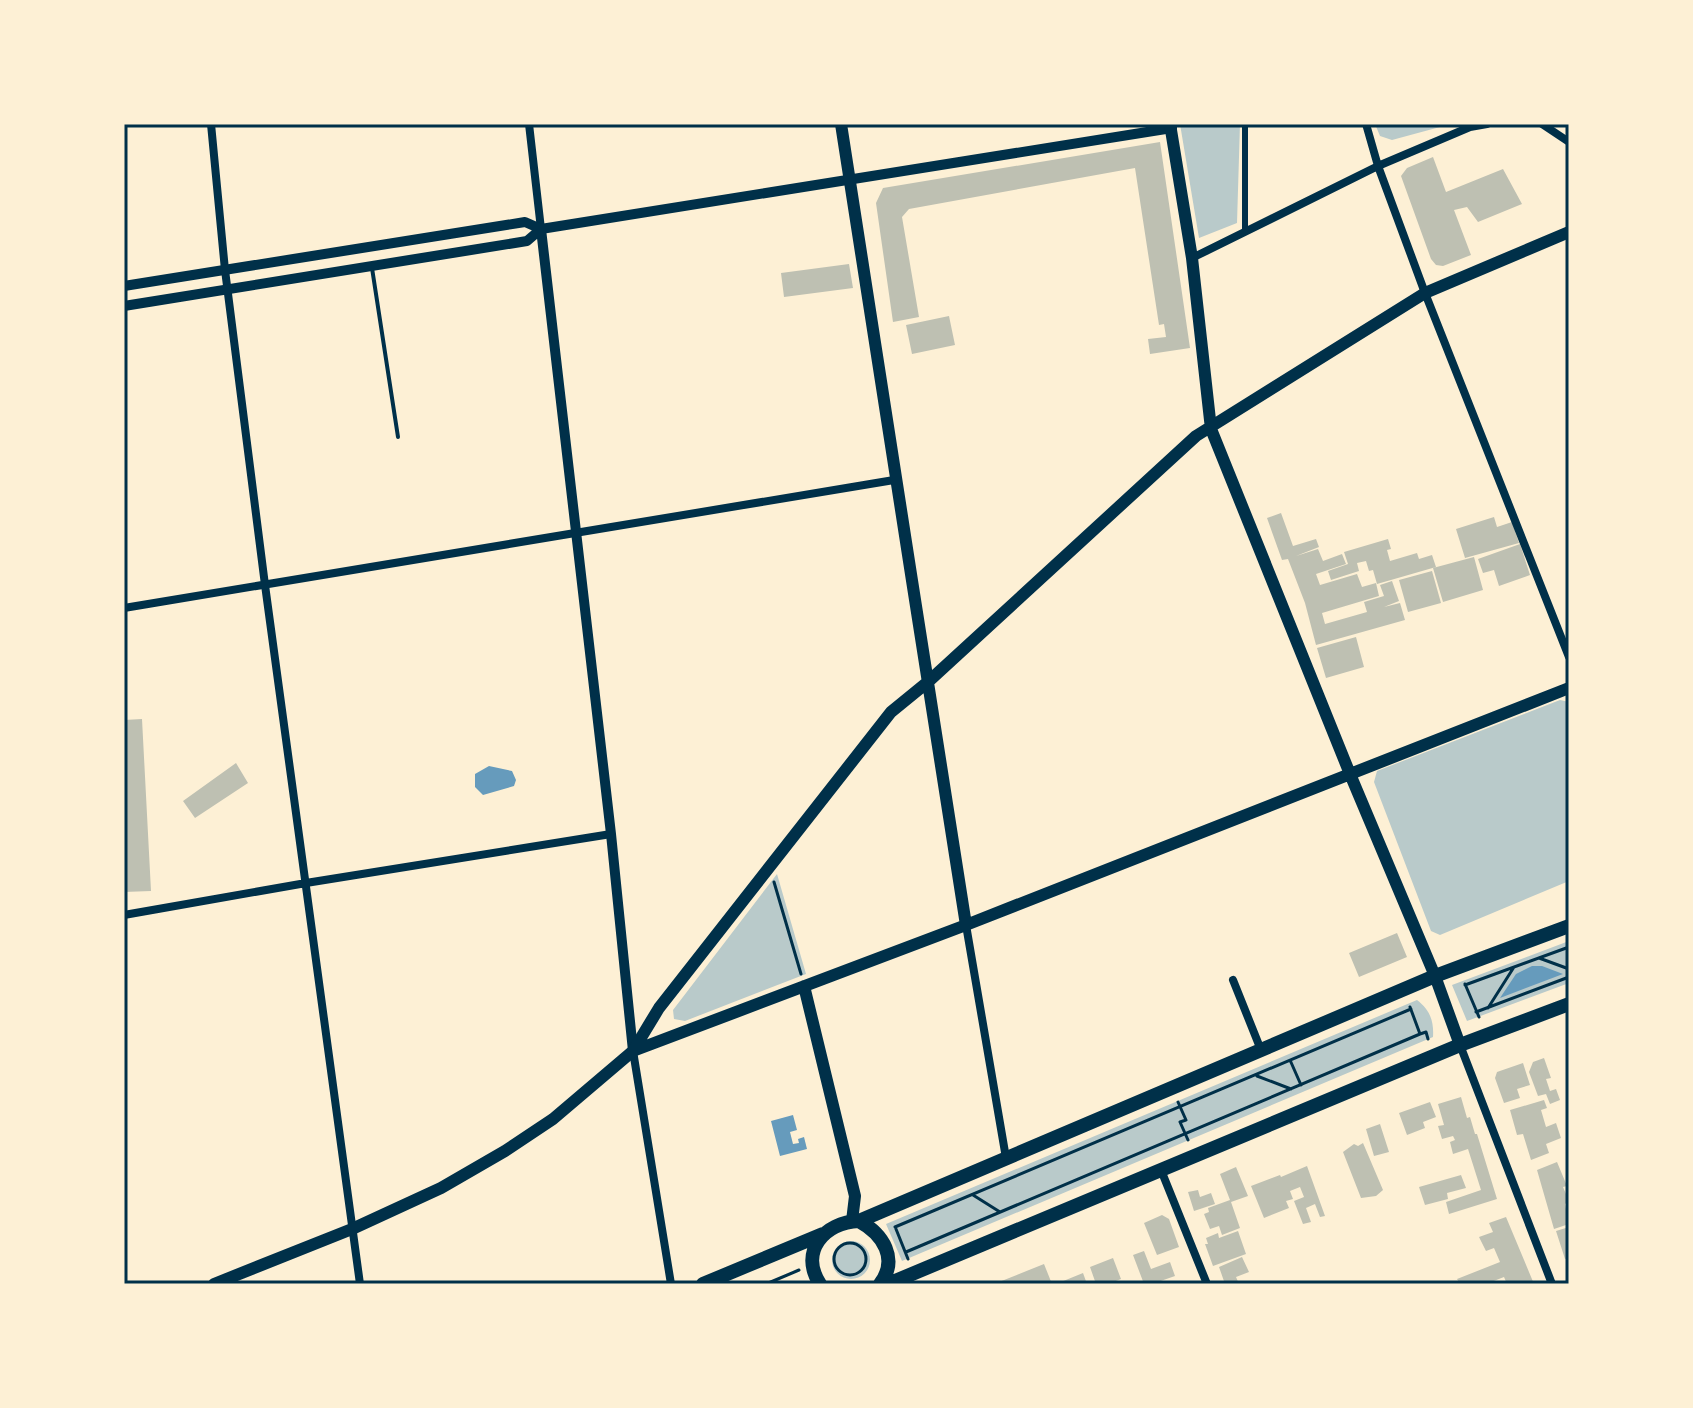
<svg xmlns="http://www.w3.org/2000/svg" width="1693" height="1408" viewBox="0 0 1693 1408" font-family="Jost,sans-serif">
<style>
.green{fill:#b9caca}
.water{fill:#669bbc}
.building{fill:#bec0b2}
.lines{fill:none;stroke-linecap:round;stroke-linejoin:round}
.path{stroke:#003049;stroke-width:3}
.service{stroke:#003049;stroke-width:4}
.pedestrian{stroke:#003049;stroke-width:6}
.minor{stroke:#003049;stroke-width:8}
.tertiary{stroke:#003049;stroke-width:10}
.secondary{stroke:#003049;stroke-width:12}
.primary{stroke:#003049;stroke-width:14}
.neatline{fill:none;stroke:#003049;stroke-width:3}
</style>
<rect width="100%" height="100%" fill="#fdf0d5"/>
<!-- green -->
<path class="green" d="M1180 124H1240L1237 223 1199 238Z
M1375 124H1451L1392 140 1380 136Z
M1560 700 1569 702V881L1440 935 1431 931 1374 782 1377 771Z
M777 874 806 974 685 1021 674 1019 673 1010Z
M1569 941V983L1467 1021 1452 985Z
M1417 1000C1430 1010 1434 1021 1433 1037L902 1261 886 1224Z
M832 1260a19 19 0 1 1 38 0a19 19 0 1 1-38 0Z"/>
<!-- water -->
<path class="water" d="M489 766 512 771 516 780 514 786 483 795 475 787V774Z
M1532 966H1542L1563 974 1500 998 1516 974Z
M793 1115 797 1130 790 1132 793 1144 799 1143 798 1139 804 1137 807 1149 780 1156 771 1121Z"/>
<!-- building -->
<path class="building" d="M1160 142 1190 348 1150 354 1148 339 1166 337 1164 324 1159 325 1135 168 909 209 902 217 919 317 893 322 876 203 883 188Z
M1433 157 1446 192 1503 169 1522 204 1478 222 1467 207 1454 210 1471 255 1443 266 1436 265 1431 259 1401 176 1407 168Z
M849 264 853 288 784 297 781 273Z
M949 316 955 345 912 354 906 325Z
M1281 513 1293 546 1316 539 1319 547 1296 556 1318 549 1323 561 1342 554 1346 564 1316 574 1320 585 1357 574 1362 587 1376 583 1379 596 1322 613 1325 624 1367 612 1364 602 1384 596 1380 585 1392 581 1399 601 1384 607 1400 603 1405 620 1316 645 1305 603 1288 559 1282 560 1267 518Z
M1494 517 1497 527 1512 522 1519 543 1465 558 1456 529Z
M1388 539 1391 549 1387 550 1390 561 1417 553 1419 559 1432 555 1436 567 1377 584 1373 570 1369 571 1366 561 1357 563 1359 571 1331 580 1328 571 1348 564 1344 552Z
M1520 544 1530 575 1499 586 1494 570 1483 573 1478 559Z
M1474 557 1483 590 1443 602 1433 568Z
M1432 571 1441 603 1408 612 1399 580Z
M1356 637 1364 667 1326 678 1317 648Z
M142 719 151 891 124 892V720Z
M236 763 248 783 195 818 183 801Z
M1397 933 1407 957 1359 977 1349 953Z
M1544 1058 1551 1078 1546 1079 1550 1091 1556 1089 1560 1100 1550 1104 1546 1094 1538 1096 1529 1072 1533 1062Z
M1523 1063 1530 1085 1517 1089 1520 1098 1504 1103 1495 1078 1497 1072Z
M1461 1097 1467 1118 1470 1117 1475 1134H1477L1497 1199 1449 1214 1446 1202 1481 1190 1468 1149 1453 1154 1450 1142 1455 1140 1453 1136 1442 1139 1438 1126 1444 1125 1438 1104Z
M1544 1100 1547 1108 1541 1110 1546 1127 1556 1123 1561 1138 1546 1144 1549 1153 1531 1160 1523 1134 1517 1135 1510 1110Z
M1430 1102 1436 1117 1423 1122 1425 1128 1407 1135 1399 1113Z
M1380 1124 1389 1152 1374 1156 1366 1129Z
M1363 1143 1383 1190 1376 1196 1361 1198 1343 1152 1354 1144 1358 1146Z
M1557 1162 1567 1186 1563 1187 1569 1201 1565 1204 1569 1224 1554 1229 1537 1170Z
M1307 1166 1325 1216 1320 1217 1315 1204 1306 1208 1311 1222 1303 1224 1294 1201 1304 1197 1300 1187 1290 1191 1293 1199 1286 1201 1289 1208 1264 1218 1251 1186 1280 1175 1281 1177Z
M1236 1167 1248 1196 1231 1202 1240 1228 1222 1235 1219 1226 1210 1229 1204 1214 1209 1212 1208 1208 1230 1200 1220 1174Z
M1461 1175 1466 1188 1447 1193 1448 1199 1425 1205 1419 1187Z
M1198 1190 1200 1197 1211 1193 1215 1204 1194 1211 1188 1192Z
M1162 1215 1169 1219 1179 1247 1157 1255 1144 1223Z
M1506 1217 1534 1284H1507L1504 1277 1486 1284H1460L1457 1279 1500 1262 1494 1248 1486 1251 1479 1237 1493 1232 1489 1223Z
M1569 1227V1258L1565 1259 1556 1231Z
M1238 1231 1246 1254 1213 1266 1205 1244H1208L1206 1238 1218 1233 1219 1238Z
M1144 1251 1151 1269 1170 1262 1175 1276 1152 1284H1144L1133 1255Z
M1242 1257 1249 1272 1236 1277 1239 1284H1225L1219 1267Z
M1113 1258 1121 1279 1108 1284H1096L1090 1267Z
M1044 1264 1052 1284H994Z
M1083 1273 1087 1284H1056Z"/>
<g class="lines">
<!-- path -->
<path class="path" d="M774 882 801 974
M1539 958 1569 969
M1465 984 1479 1017
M1465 985 1569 947
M1410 1007 1420 1034
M1488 1008 1514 967
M1476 1012 1569 977
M1290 1060 1301 1085
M1257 1076 1291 1089
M1178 1102 1186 1120 1180 1122 1188 1140
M973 1195 1000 1212
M895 1227 1411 1009
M896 1229 908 1259
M834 1259a16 16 0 1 1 32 0a16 16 0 1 1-32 0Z
M906 1252 1420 1034 1426 1032 1428 1039
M766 1284 799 1270"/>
<!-- service -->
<path class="service" d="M372 268 398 437"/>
<!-- pedestrian -->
<path class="pedestrian" d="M1245 230V124"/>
<!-- minor -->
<path class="minor" d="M211 124 225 270 265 585 360 1284
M529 124 541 229
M1366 124 1378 166 1425 293 1569 657
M1542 124 1569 142
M1192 258 1378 166 1470 127 1487 124
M124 608 894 480
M124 915 306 883 611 834
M966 925 1006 1158
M1233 980 1261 1050
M1460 1045 1552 1284
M633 1051 671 1284
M1161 1170 1207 1284"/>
<!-- tertiary -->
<path class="tertiary" d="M541 229 611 834 633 1051
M124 286 525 222 541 229
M124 306 527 241 541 229 1172 128"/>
<!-- secondary -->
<path class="secondary" d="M841 124C881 391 925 658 966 925
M1170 124 1192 258 1211 429 1350 774 1435 976 1460 1045
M804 986 855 1196 852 1221
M633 1051 966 925 1569 688
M214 1284 352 1229 441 1188 505 1151 553 1119 633 1051 659 1008 891 712 929 681 1196 436 1425 293 1569 232"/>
<!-- primary -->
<path class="primary" d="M859 1221 1435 976 1569 926
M703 1284 823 1234
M820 1284C799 1252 824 1222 859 1221 883 1234 899 1259 880 1284
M888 1284 1460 1045 1569 1004"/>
</g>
<!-- border -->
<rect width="1693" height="1408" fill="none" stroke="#fdf0d5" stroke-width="252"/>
<rect x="126" y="126" width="1441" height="1156" class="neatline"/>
</svg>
